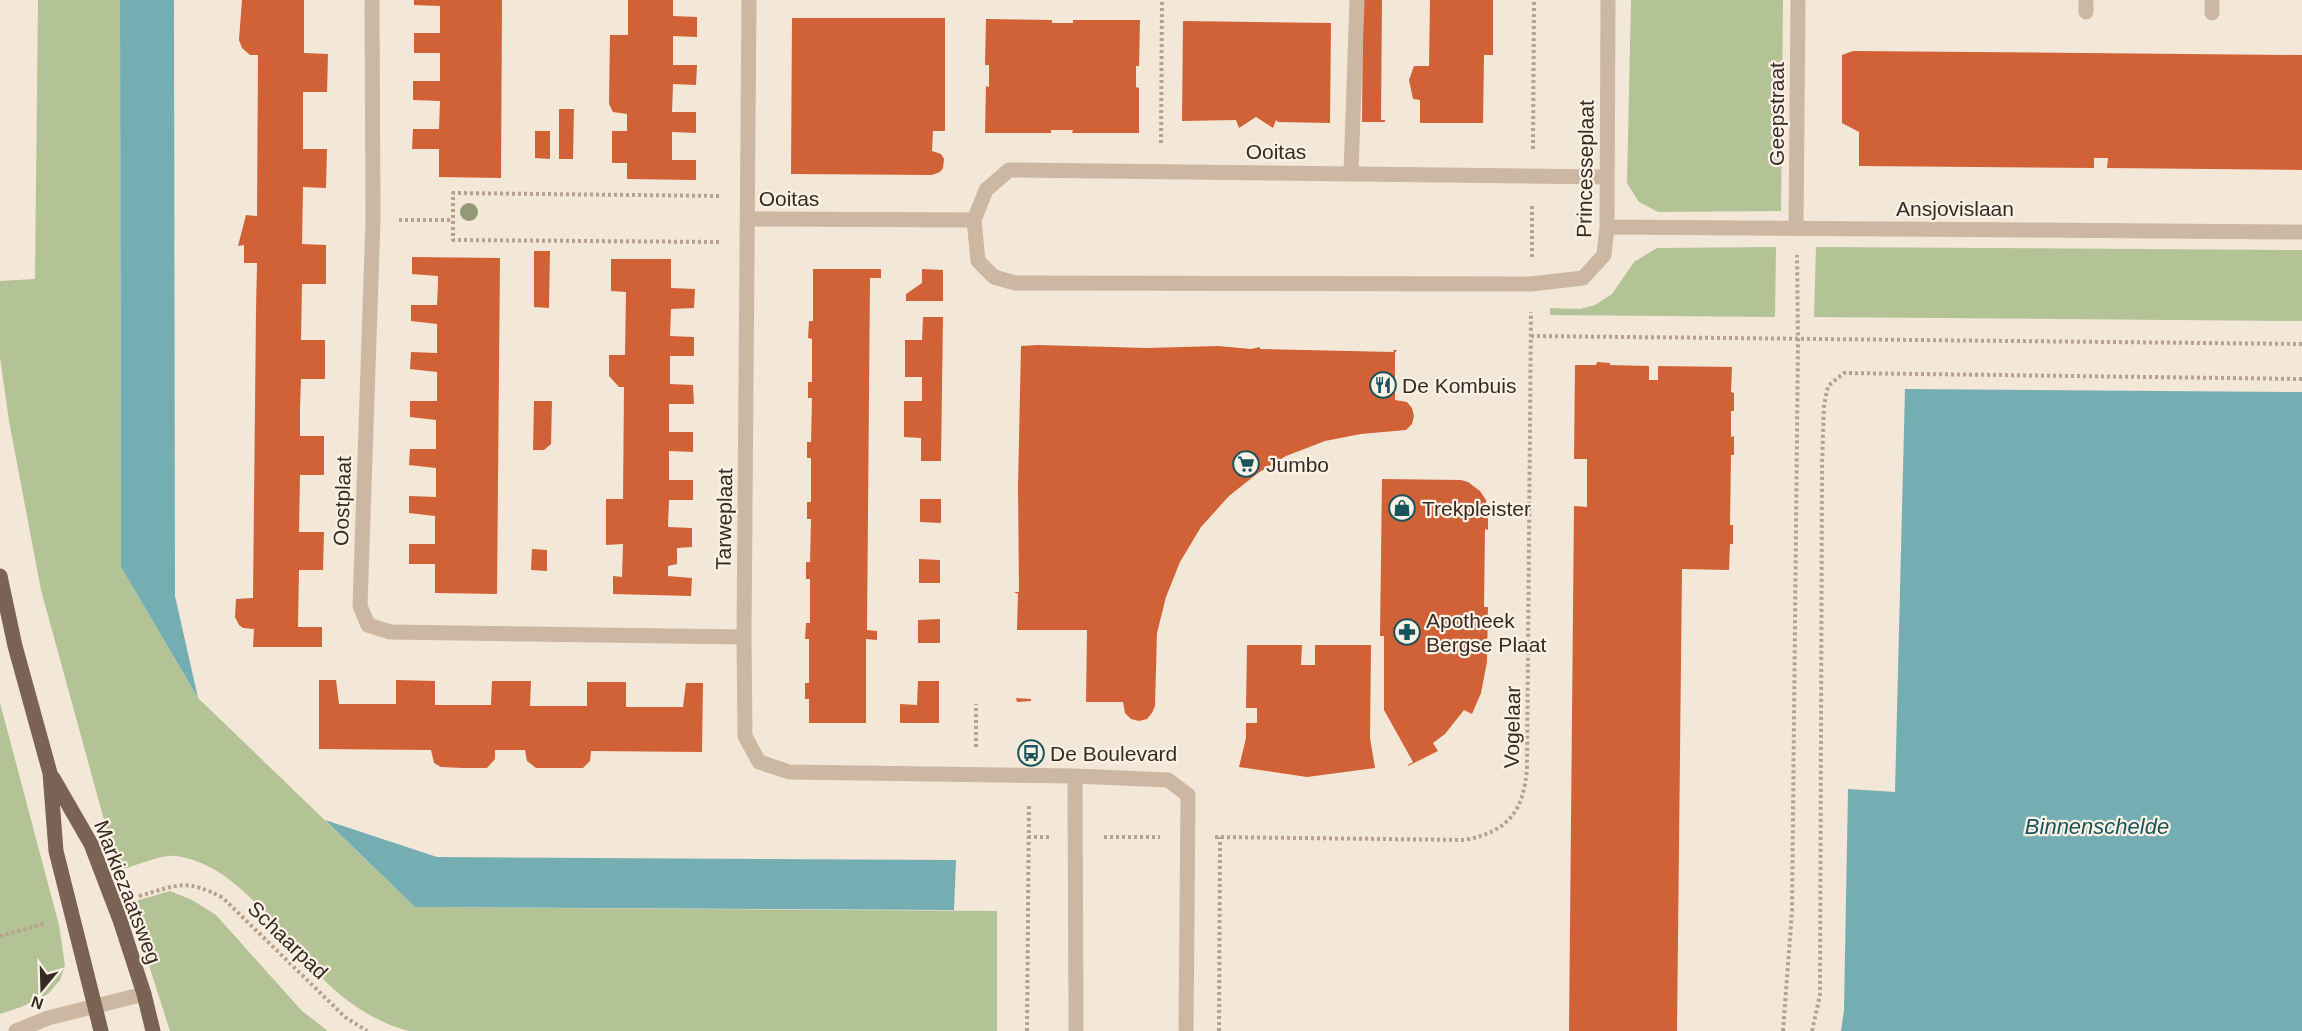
<svg xmlns="http://www.w3.org/2000/svg" width="2302" height="1031" viewBox="0 0 2302 1031" font-family="Arial,sans-serif">
<style>
.green{fill:#b3c396}
.water{fill:#74aeb3}
.building{fill:#d16237}
.lines{fill:none;stroke-linecap:round;stroke-linejoin:round}
.path{stroke:#b8a18c;stroke-width:4;stroke-dasharray:3 3;stroke-linecap:butt}
.service{stroke:#ccb7a2;stroke-width:15}
.minor{stroke:#ccb7a2;stroke-width:15}
.primary{stroke:#7a6255;stroke-width:15}
.tree{fill:#939876}
.labels{text-anchor:middle;dominant-baseline:central;stroke-width:4.5;stroke-linejoin:round;paint-order:stroke}
.street-label{font-size:21px;fill:#362b25;stroke:#fbf1e4}
.poi-label{font-size:21px;fill:#362b25;stroke:#fbf1e4;text-anchor:start}
.water-label{font-size:22px;font-style:italic;fill:#17545b;stroke:#fbf1e4}
</style>
<rect width="100%" height="100%" fill="#f3e7d7"/>
<!-- green -->
<path class="green" d="M38 0H120L121 567 198 698 415 907 997 911V1031H409C378 1023 350 1005 327 983 285 941 239 864 176 856 162 854 132 867 118 871L41 590 9 421 0 357V281L35 279Z
M1631 0H1783L1781 211 1658 212 1639 202 1627 183Z
M1776 247 1775 317 1550 315V308L1580 309 1595 305 1612 294 1634 262 1657 248Z
M1816 247 2302 250V321L1814 317Z
M0 703 59 925 65 966 60 980 48 994 21 1007 0 1014Z
M170 891 192 900 216 915 302 1011 328 1031H170L129 903Z"/>
<!-- water -->
<path class="water" d="M120 0H174L175 596 198 698 121 567Z
M1905 389 2302 392V1031H1841L1844 1010 1848 789 1895 792Z
M325 820 437 857 956 860 954 910 415 907Z"/>
<!-- building -->
<path class="building" d="M242 0H304V53L328 54 327 92H303V149H327L326 188 303 187 302 244 326 245V284H302L301 340H325V379H301L300 408V436H324V475H300L299 532H324L323 570H299L298 627H322V647H253L254 629 243 628 239 625 235 617 236 599 253 598 256 311 257 263H244V245L238 246 246 215 257 216 258 55H250L242 48 239 40Z
M414 0H502L501 178 439 177V149H412L413 129H439L440 101 413 100V81H440V53H414V33H440V6L414 5Z
M628 0H673V16L697 17V37L673 36V65H697L696 85 673 84 672 112H696V133L672 132V160H696V180L627 179V163H612V131H627V114L613 112 609 104 610 35H628Z
M1363 0H1382L1381 120H1385V122H1362Z
M1430 0H1493V55H1484L1483 123H1420V100L1413 99 1409 80 1414 66H1429Z
M792 18H945V131H933L932 151 941 154 944 159 943 168 940 172 932 175 791 174Z
M986 19 1052 20V23H1073V20H1140L1139 66H1136V87L1139 88V133H1072L1073 130H1051V133H985L986 86 989 87V65H985Z
M1183 21 1331 23 1330 123 1278 122 1276 120 1273 128 1256 117 1239 128 1236 120 1182 121Z
M1853 51 2302 55V170L2107 168 2108 158H2094V168L1859 166V132L1842 123V55Z
M559 109H574L573 159H559Z
M535 131H550V159L535 158Z
M534 251H550L549 308 534 307Z
M412 257 500 258 497 594 435 593V564H409V544H435V516L409 513V496L436 497V468L409 465 410 449H436V420L410 417V401H437V372L410 369 411 352 437 353V324L411 321V305H437L438 283V276L412 274Z
M611 259H671V288L695 289 694 308 671 309 670 336 694 337V356H670V384L693 385 694 404H669V432H693V452L669 451V480H693V500H669L668 527 692 528V547L677 548V564L668 566V576L692 578 691 596 613 594V576L622 577 623 544 606 545V499H623L624 387H619L609 376V355H625L626 292 611 291Z
M813 269H881V278H870L867 630 877 631V640L866 639V723H809V699H805V683H809V639H805L806 623H810V579H806V562H810L811 519H807V502H811V458H807V442H811L812 398H808V382H812V339L808 338 809 321H813Z
M922 269 943 270V301H906V294L922 283Z
M923 317H943L941 461H921V438L904 437V401H922V377H905V340H922Z
M1038 345 1147 348 1218 346 1251 349 1260 347V349L1394 352 1393 350H1397L1395 353V400L1407 402 1412 408 1414 416 1412 424 1406 430 1361 434 1325 441 1286 456 1258 473 1229 496 1201 527 1180 562 1166 597 1157 633 1155 706 1152 713 1147 719 1139 721 1131 719 1125 713 1123 702H1086L1087 630H1017L1018 594 1014 592H1019L1018 486 1021 346Z
M1597 362 1610 363V365L1649 366V380H1658V366L1732 367 1731 392 1734 393V411H1731V437L1734 436V455H1731L1730 525H1733V544H1730L1729 570 1682 569 1677 1031H1569L1574 506 1587 507V459H1574L1575 365H1596Z
M534 401H552L551 444 544 450H533Z
M1382 479 1461 480 1468 482 1480 491 1486 500 1488 512V530L1485 529 1484 607H1488L1487 662 1481 693 1472 714 1464 710 1445 734 1433 743 1438 751 1408 766V765L1413 762 1384 710V636H1380Z
M920 499H941V523L920 522Z
M532 549 547 550V571L531 570Z
M919 559 940 560V583H919Z
M940 619V643H918V620Z
M1247 645H1302L1301 665H1315V645H1371L1370 738 1375 768 1307 777 1239 767 1246 738V723H1257V708H1246Z
M319 680H336L339 704H396V680L435 681V705H491L492 681H531L530 706H587V682H626V707H683L686 683H703L702 752 591 751 590 761 583 768H536L527 761 525 750H495V759L487 768H463L441 767 434 763 431 750 319 749Z
M918 681H939V723H900V704L917 705Z
M1016 698 1031 699V701L1017 702Z"/>
<g class="lines">
<!-- path -->
<path class="path" d="M1161 143 1162 0
M1533 149 1534 0
M399 220H453
M719 242 453 240V193L721 196
M1532 257V204
M1531 336 2302 344
M976 747V704
M1028 837H1049
M1104 837H1160
M1215 837 1465 840C1509 831 1524 811 1527 767L1531 312
M139 896C178 885 186 878 223 898L345 1017 367 1031
M0 936 46 923
M1027 1031 1029 803
M1219 1031 1220 837
M1783 1031 1792 911 1798 340 1797 255
M1812 1031 1820 995 1822 465 1824 405 1828 386 1844 373 2302 379"/>
<!-- service -->
<path class="service" d="M2212 0V13
M2086 12V0
M1351 173 1357 0"/>
<!-- minor -->
<path class="minor" d="M372 0 373 220 360 606 368 625 390 632 744 637
M749 0 744 637 745 736 759 762 789 772 1075 776 1168 780 1188 795 1186 1031
M748 219 974 220 986 190 1009 170 1606 177
M974 220 978 261 994 277 1015 283 1531 284 1583 278 1604 255 1607 227 1608 0
M1607 227 2302 232
M1796 228 1798 0
M1075 776 1076 1031
M16 1031 48 1018 144 994"/>
<!-- primary -->
<path class="primary" d="M0 576 15 646 50 773 56 851 101 1031
M53 778 91 844 120 920 144 994 153 1031"/>
</g>
<!-- trees -->
<circle class="tree" cx="469" cy="212" r="9"/>
<!-- icons -->
<defs>
<g id="restaurant-ring" transform="scale(1.35)"><circle r="9.5" fill="#fbf1e4" stroke="#17545b" stroke-width="1.5"/><path d="M-5-6h1v4h1v-4h1v4h1v-4h1v5L-1.5 .5V6h-2V.5L-5-1ZM5-6V6H3V1.5H1.5Q1.5-4 5-6Z" fill="#17545b"/></g>
<g id="supermarket-ring" transform="scale(1.35)"><circle r="9.5" fill="#fbf1e4" stroke="#17545b" stroke-width="1.5"/><path d="M-6-5.5h2.5l.6 2H6L4.5 2H-2.5L-4.4-4H-6ZM-1.5 3.2a1.3 1.3 0 1 0 .1 0ZM3 3.2a1.3 1.3 0 1 0 .1 0Z" fill="#17545b"/></g>
<g id="shop-ring" transform="scale(1.35)"><circle r="9.5" fill="#fbf1e4" stroke="#17545b" stroke-width="1.5"/><path d="M-5-2.5h2.3a2.7 3.5 0 0 1 5.4 0H5L5.5 6h-11ZM-1.5-2.5h3a1.5 2.3 0 0 0-3 0Z" fill="#17545b"/></g>
<g id="pharmacy-ring" transform="scale(1.35)"><circle r="9.5" fill="#fbf1e4" stroke="#17545b" stroke-width="1.5"/><path d="M-2-6h4v4h4v4h-4v4h-4v-4h-4v-4h4Z" fill="#17545b"/></g>
<g id="bus-ring" transform="scale(1.35)"><circle r="9.5" fill="#fbf1e4" stroke="#17545b" stroke-width="1.5"/><path d="M-5-6H5V4H4V6H2V4H-2V6H-4V4H-5ZM-3.5-4V0h7V-4ZM-3.5 1.2v1.5H-2V1.2ZM2 1.2v1.5H3.5V1.2Z" fill="#17545b"/></g>
</defs>
<g fill-rule="evenodd">
<use href="#restaurant-ring" x="1383" y="385"/>
<use href="#supermarket-ring" x="1246" y="464"/>
<use href="#shop-ring" x="1402" y="508"/>
<use href="#pharmacy-ring" x="1407" y="632"/>
<use href="#bus-ring" x="1031" y="753"/>
</g>
<g class="labels">
<!-- street labels -->
<g class="street-label">
<text transform="translate(1776 114) rotate(-90)">Geepstraat</text>
<text x="1276" y="151">Ooitas</text>
<text transform="translate(1585 169) rotate(-89)">Princesseplaat</text>
<text x="789" y="198">Ooitas</text>
<text x="1955" y="208">Ansjovislaan</text>
<text transform="translate(342 501) rotate(-88)">Oostplaat</text>
<text transform="translate(724 519) rotate(-89)">Tarweplaat</text>
<text transform="translate(1512 727) rotate(-89)">Vogelaar</text>
<text transform="translate(128 892) rotate(69)">Markiezaatsweg</text>
<text transform="translate(288 940) rotate(44)">Schaarpad</text>
</g>
<!-- poi labels -->
<g class="poi-label">
<text x="1402" y="385">De Kombuis</text>
<text x="1266" y="464">Jumbo</text>
<text x="1422" y="508">Trekpleister</text>
<text x="1426" y="620">Apotheek<tspan x="1426" dy="24">Bergse Plaat</tspan></text>
<text x="1050" y="753">De Boulevard</text>
</g>
<!-- water labels -->
<g class="water-label">
<text x="2097" y="826">Binnenschelde</text>
</g>
</g>
<!-- north arrow -->
<g transform="translate(42 989) rotate(199)" stroke="#fbf1e4" stroke-width="4.5" paint-order="stroke">
<path d="M0-4.5L10 22L0 15L-10 22Z" fill="#362b25"/>
<text y="-9" font-size="16" font-weight="bold" text-anchor="middle" fill="#362b25">N</text>
</g>
</svg>
